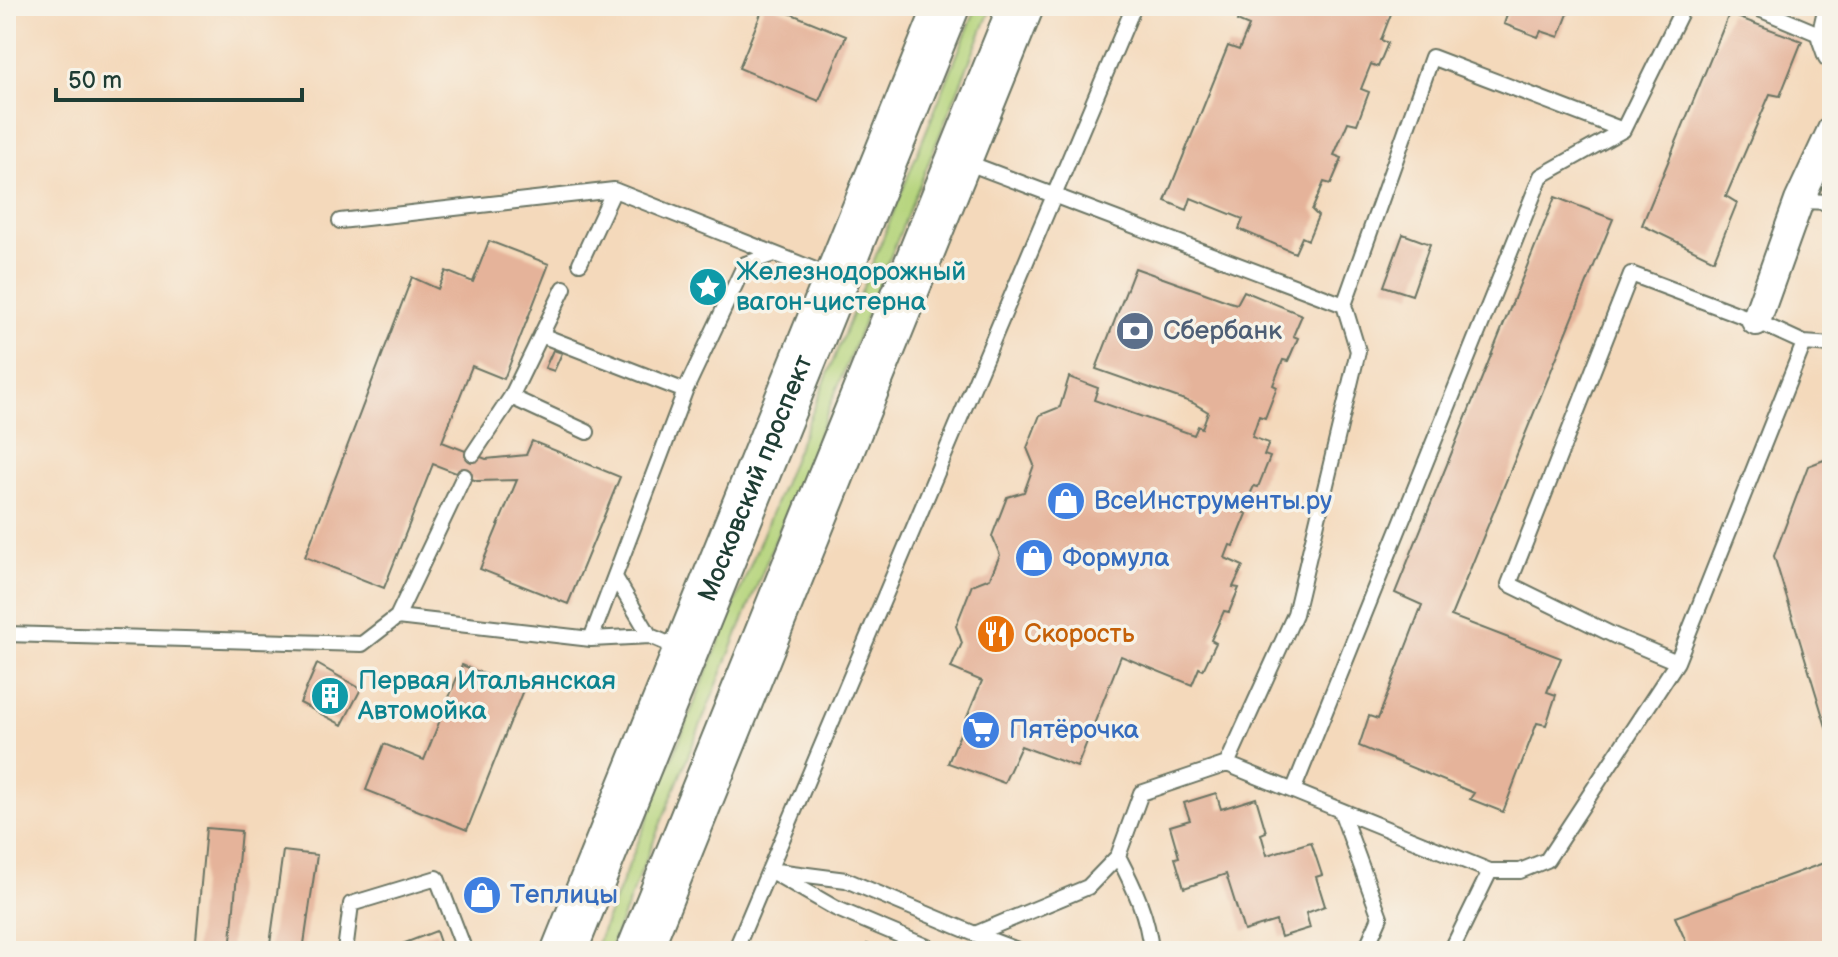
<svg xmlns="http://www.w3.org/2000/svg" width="1838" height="957" viewBox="0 0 1838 957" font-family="'Balsamiq Sans',sans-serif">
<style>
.grass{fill:#b5d47b;stroke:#6a8858;stroke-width:2}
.building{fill:#e5b39a}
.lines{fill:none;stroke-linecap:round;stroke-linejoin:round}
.service-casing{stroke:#6a7463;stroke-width:18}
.minor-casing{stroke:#6a7463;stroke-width:32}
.primary-casing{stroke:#6a7463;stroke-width:48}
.service{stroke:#fff;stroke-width:14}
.minor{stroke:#fff;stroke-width:28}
.primary{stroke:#fff;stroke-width:44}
.labels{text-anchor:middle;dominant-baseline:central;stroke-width:7;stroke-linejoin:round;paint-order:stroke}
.culture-label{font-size:26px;fill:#0d838f;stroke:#f7f3e8;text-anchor:start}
.service-label{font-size:26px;fill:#4e5e75;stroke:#f7f3e8;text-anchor:start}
.street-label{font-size:26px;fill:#1f3d34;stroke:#f7f3e8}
.shop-label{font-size:26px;fill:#366cbe;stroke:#f7f3e8;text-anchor:start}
.food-label{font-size:26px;fill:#c56008;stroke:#f7f3e8;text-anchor:start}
</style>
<rect width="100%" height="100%" fill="#f7f3e8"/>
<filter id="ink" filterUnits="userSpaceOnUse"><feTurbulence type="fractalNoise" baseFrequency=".0125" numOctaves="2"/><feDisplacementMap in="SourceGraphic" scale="16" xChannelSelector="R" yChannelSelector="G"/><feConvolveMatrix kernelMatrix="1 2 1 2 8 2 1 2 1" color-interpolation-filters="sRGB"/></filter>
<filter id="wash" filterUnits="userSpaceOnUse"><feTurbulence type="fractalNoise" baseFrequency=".006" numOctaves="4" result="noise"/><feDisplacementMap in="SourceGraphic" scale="32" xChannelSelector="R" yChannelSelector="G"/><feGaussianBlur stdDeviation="1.8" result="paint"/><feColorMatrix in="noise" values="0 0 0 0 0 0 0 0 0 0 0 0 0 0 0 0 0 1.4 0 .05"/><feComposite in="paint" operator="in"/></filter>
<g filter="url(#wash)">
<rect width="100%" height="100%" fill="#f4d9bb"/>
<!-- grass -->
<path class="grass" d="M977 6H992L609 951H594Z"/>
<g id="blocks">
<!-- building -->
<path class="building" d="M764 6H772L846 36 819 101 739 68Z
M1243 6H1394L1381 40 1388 43 1378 67 1371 64 1361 89 1369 92 1357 124 1348 122 1334 155 1342 158 1331 184 1324 182 1312 210 1318 216 1308 240 1302 237 1295 253 1239 229 1243 219 1191 198 1187 210 1165 201 1228 46 1239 50 1249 26 1237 21Z
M1458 6H1480L1477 13Z
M1485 6H1571L1559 37 1541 31 1538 37 1504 24 1507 15Z
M1729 14 1802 41 1780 96 1770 94 1726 196 1737 203 1714 260 1642 225Z
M1555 197 1613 219 1451 616 1561 658 1547 692 1556 695 1546 725 1537 723 1503 812 1470 799 1474 793 1359 746 1369 716 1378 719 1422 605 1395 593Z
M1403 234 1430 244 1412 295 1384 286Z
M489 241 549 264 504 379 472 366 442 442 486 459 526 455 532 441 620 477 568 604 480 569 517 480 477 481 433 464 384 588 305 557 412 277 438 289 446 271 473 282Z
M1135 268 1230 302 1237 304 1244 291 1302 315 1293 336 1298 338 1288 361 1283 360 1273 385 1277 387 1265 418 1259 416 1252 437 1269 443 1264 455 1270 457 1258 487 1254 486 1242 512 1247 514 1234 546 1230 545 1225 558 1243 566 1233 587 1239 588 1229 612 1224 611 1211 640 1216 643 1203 670 1199 668 1192 685 1121 656 1077 767 1021 746 1004 783 948 763 982 681 951 668 962 643 956 626 972 585 990 578 1000 555 992 536 1007 497 1024 492 1034 465 1027 448 1040 415 1060 407 1069 377 1098 388 1094 400 1194 435 1198 426 1202 428 1208 412 1193 403 1096 369Z
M553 350 562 353 554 371 545 368Z
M1832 457V728L1827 730 1774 556 1808 466Z
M317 664 361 689 342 725 300 703Z
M462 665 523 690 467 830 366 790 384 744 424 760Z
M1216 793 1221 809 1256 798 1266 832 1261 834 1267 855 1311 842 1322 875 1316 877 1325 906 1306 913 1310 928 1281 937 1276 921 1244 931 1226 874 1184 888 1175 858 1179 857 1170 826 1190 820 1184 803Z
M206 828 241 831 230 951H195Z
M283 851 317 855 303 951H269Z
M1832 860V951H1690L1675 917Z
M436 931 443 951H384Z
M867 944 885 951H864Z"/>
</g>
</g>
<g filter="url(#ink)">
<use href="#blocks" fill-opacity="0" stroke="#6a7463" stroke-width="2"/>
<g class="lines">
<!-- service casing -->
<g class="service-casing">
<path id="service" d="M1752 6 1826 37
M963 161 1344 305
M614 190 833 277
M1799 201 1832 202
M340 221 614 190 580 263
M541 335 685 391
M1804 343 1677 662 1615 636 1509 584 1631 274 1756 321 1804 343 1832 345
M511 397 587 432
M473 454 511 397 564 288
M615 577 650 636
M397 617 591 639 650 636 681 649
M6 634 362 644 397 617 464 476
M591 639 685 391 745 264 774 254
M1227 764 1295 614 1358 351 1344 305 1432 57 1623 130 1684 6
M1293 791 1541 176 1623 130
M1341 811 1380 917 1365 951
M1118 856C1134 887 1148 916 1151 951
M769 870 846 880 975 934 1088 887 1118 856 1141 793 1227 764 1490 871H1520L1547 860 1677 662
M776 874 835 908 937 951
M975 934 1020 951
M345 951 351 904 437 878 465 951
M735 951 1134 6
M1451 951 1490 871"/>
</g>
<!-- minor casing -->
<g class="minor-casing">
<path id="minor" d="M1832 11 1826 37 1832 54
M1756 321 1799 201 1832 130"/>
</g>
<!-- primary casing -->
<g class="primary-casing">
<g id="primary">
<path id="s1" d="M564 951 947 6"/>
<path d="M639 951 1021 6"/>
</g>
</g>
<!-- service -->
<use href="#service" class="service"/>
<!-- minor -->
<use href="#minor" class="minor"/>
<!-- primary -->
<use href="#primary" class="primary"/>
</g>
</g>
<!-- icons -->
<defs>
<g id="sight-disc" transform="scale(2)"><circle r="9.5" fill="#0f9aa8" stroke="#f7f3e8"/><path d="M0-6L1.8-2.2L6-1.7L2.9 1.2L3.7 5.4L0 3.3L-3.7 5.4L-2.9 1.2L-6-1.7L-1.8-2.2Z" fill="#fff"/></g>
<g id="bank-disc" transform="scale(2)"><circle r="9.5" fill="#5c6f8a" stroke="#f7f3e8"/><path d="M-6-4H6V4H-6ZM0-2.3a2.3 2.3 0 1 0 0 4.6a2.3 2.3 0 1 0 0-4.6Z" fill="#fff"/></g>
<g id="shop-disc" transform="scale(2)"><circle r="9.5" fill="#3f7fe0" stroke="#f7f3e8"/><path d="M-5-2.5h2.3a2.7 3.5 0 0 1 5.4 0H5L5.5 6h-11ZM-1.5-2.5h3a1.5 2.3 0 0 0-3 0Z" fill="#fff"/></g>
<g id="restaurant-disc" transform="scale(2)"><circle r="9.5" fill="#e8710a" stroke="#f7f3e8"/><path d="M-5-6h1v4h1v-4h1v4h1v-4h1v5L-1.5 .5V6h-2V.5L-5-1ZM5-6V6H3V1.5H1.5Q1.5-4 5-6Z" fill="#fff"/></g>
<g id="building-disc" transform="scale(2)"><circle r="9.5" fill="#0f9aa8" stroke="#f7f3e8"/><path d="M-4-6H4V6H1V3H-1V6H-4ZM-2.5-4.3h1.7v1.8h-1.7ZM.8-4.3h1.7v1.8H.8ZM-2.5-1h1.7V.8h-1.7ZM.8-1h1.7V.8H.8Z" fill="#fff"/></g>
<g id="supermarket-disc" transform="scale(2)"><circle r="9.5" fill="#3f7fe0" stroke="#f7f3e8"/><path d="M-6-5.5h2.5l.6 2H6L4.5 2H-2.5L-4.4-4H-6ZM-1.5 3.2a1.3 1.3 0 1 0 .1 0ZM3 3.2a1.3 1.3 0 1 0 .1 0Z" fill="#fff"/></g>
</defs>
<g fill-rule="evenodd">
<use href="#sight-disc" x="708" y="287"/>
<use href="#bank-disc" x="1135" y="331"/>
<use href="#shop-disc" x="1066" y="501"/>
<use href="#shop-disc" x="1034" y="558"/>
<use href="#restaurant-disc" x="996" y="634"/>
<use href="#building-disc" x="330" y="696"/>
<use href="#supermarket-disc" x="981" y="730"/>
<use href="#shop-disc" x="482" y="895"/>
</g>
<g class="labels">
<!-- culture labels -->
<g class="culture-label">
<text x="736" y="272">Железнодорожный<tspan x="736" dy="30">вагон-цистерна</tspan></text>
<text x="358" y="681">Первая Итальянская<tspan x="358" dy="30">Автомойка</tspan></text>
</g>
<!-- service labels -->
<g class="service-label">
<text x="1163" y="331">Сбербанк</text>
</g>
<!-- street labels -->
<g class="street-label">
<text stroke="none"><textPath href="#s1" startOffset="510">Московский проспект</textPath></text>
</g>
<!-- shop labels -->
<g class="shop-label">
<text x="1094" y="501">ВсеИнструменты.ру</text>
<text x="1062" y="558">Формула</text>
<text x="1009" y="730">Пятёрочка</text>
<text x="510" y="895">Теплицы</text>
</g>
<!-- food labels -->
<g class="food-label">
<text x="1024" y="634">Скорость</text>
</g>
</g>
<!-- margin -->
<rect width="1838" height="957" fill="none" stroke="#f7f3e8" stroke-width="32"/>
<!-- scale -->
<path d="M56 88v12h246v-12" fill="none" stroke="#1f3d34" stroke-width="4"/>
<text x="68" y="88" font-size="24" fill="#1f3d34" stroke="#f7f3e8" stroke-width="6" paint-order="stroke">50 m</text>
</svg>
